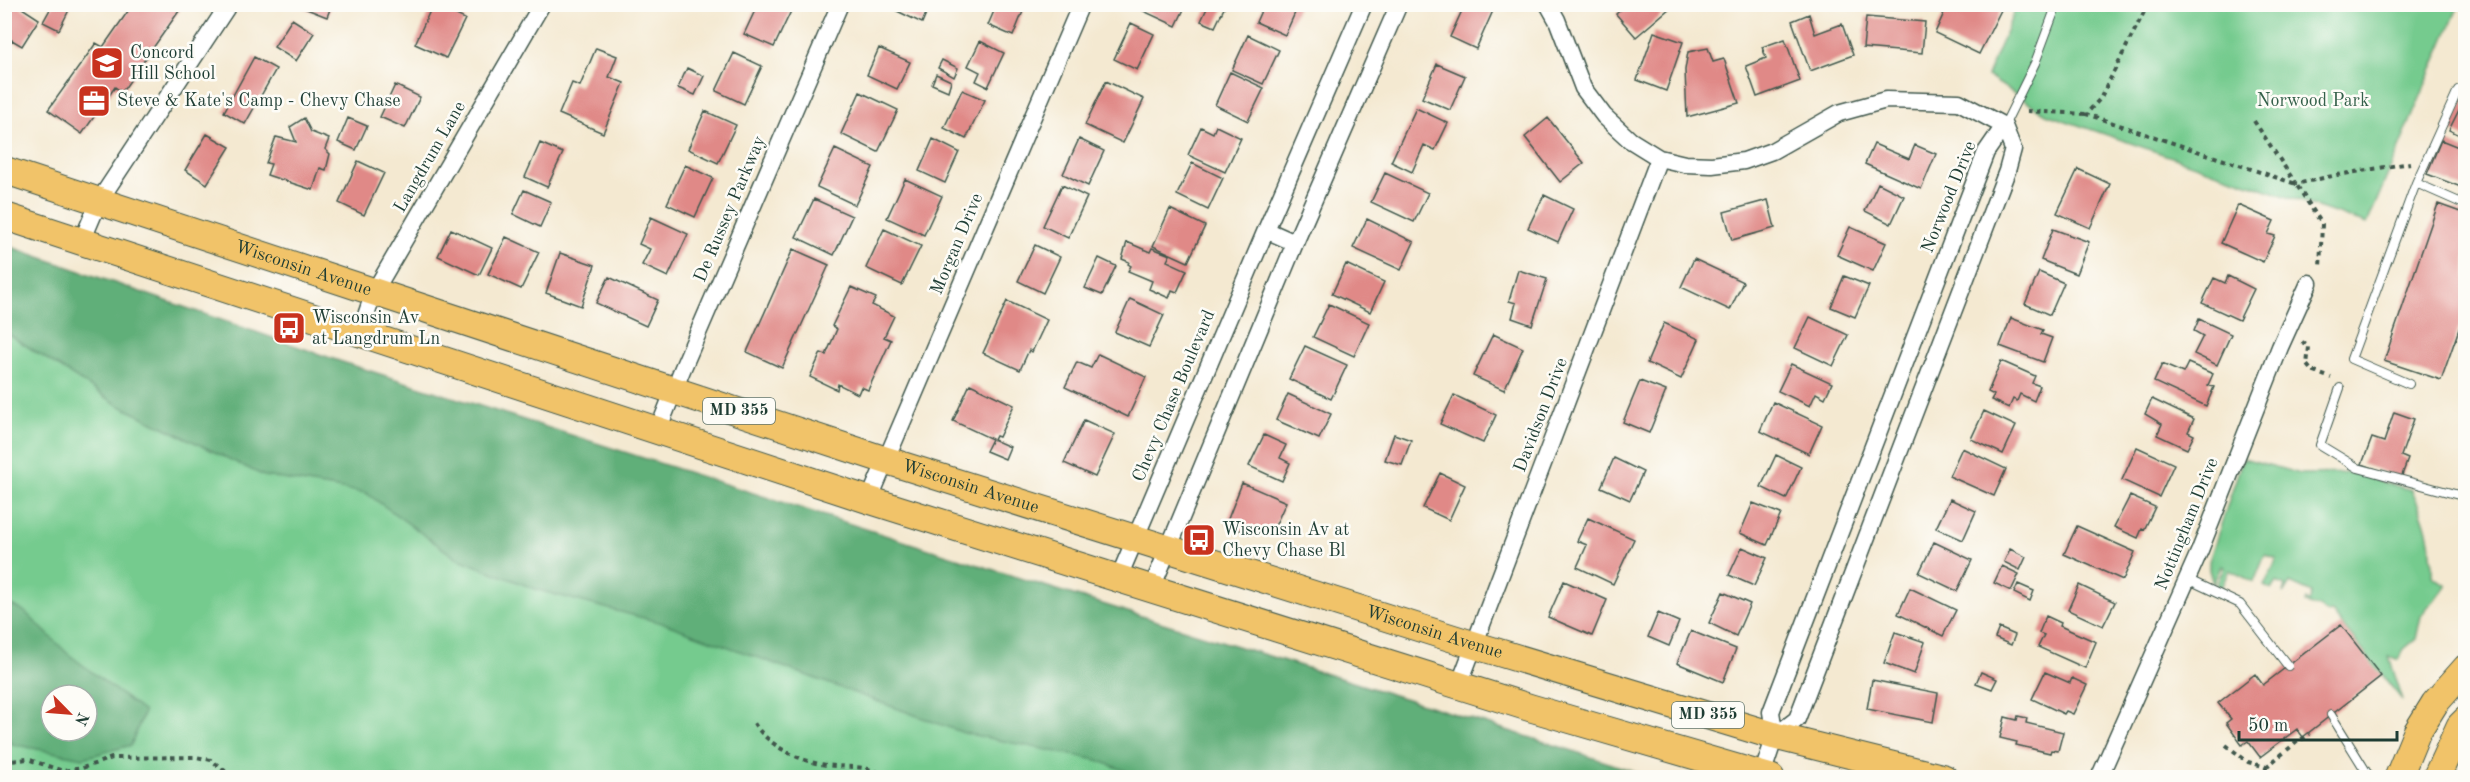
<svg xmlns="http://www.w3.org/2000/svg" width="2470" height="782" viewBox="0 0 2470 782" font-family="'Old Standard TT',serif">
<style>
.green{fill:#75cb8e;stroke:#4a8461;stroke-width:1.5;fill-rule:evenodd}
.forest{fill:#60af79;stroke:#407656;stroke-width:1.5;fill-rule:evenodd}
.building{fill:#e08987}
.lines{fill:none;stroke-linecap:round;stroke-linejoin:round}
.service-casing{stroke:#3f574c;stroke-width:10}
.minor-casing{stroke:#3f574c;stroke-width:19}
.primary-casing{stroke:#3f574c;stroke-width:29}
.path{stroke:#3f574c;stroke-width:4;stroke-dasharray:4.5 4.5;stroke-linecap:butt}
.service{stroke:#fff;stroke-width:8}
.minor{stroke:#fff;stroke-width:16}
.primary{stroke:#f1c369;stroke-width:27}
.labels{text-anchor:middle;dominant-baseline:central;stroke-width:5;stroke-linejoin:round;paint-order:stroke}
.shield{fill:#fdfcf7;stroke:#62766e;stroke-width:1.5}
.shield-label{font-size:16px;font-weight:bold;fill:#1f3d34}
.poi-label{font-size:18px;fill:#1f3d34;stroke:#fdfcf7;text-anchor:start}
.park-label{font-size:18px;fill:#34604a;stroke:#fdfcf7}
.street-label{font-size:18px;fill:#1f3d34;stroke:#fdfcf7}
</style>
<rect width="100%" height="100%" fill="#fdfcf7"/>
<filter id="ink" filterUnits="userSpaceOnUse"><feTurbulence type="fractalNoise" baseFrequency=".0167" numOctaves="2"/><feDisplacementMap in="SourceGraphic" scale="12" xChannelSelector="R" yChannelSelector="G"/><feConvolveMatrix kernelMatrix="1 2 1 2 8 2 1 2 1" color-interpolation-filters="sRGB"/></filter>
<filter id="wash" filterUnits="userSpaceOnUse"><feTurbulence type="fractalNoise" baseFrequency=".008" numOctaves="4" result="noise"/><feDisplacementMap in="SourceGraphic" scale="24" xChannelSelector="R" yChannelSelector="G"/><feGaussianBlur stdDeviation="1.35" result="paint"/><feColorMatrix in="noise" values="0 0 0 0 0 0 0 0 0 0 0 0 0 0 0 0 0 1.4 0 .05"/><feComposite in="paint" operator="in"/></filter>
<g filter="url(#wash)">
<rect width="100%" height="100%" fill="#f4e9d1"/>
<!-- green -->
<path class="green" d="M2017 5H2459L2367 224 2046 114 1987 76Z
M5 245 339 361 1054 589 1573 751 1650 778H5ZM51 695H87V731H51Z
M2243 458 2301 474 2363 473 2382 482 2412 490C2425 519 2433 544 2432 576L2447 585 2421 616 2416 639 2404 649 2398 660 2389 657 2403 701 2332 612 2327 613 2319 607 2305 603 2306 600 2309 602 2312 593 2290 583 2283 594 2285 586 2277 582 2272 590 2264 586 2277 559 2265 555 2254 582 2229 570 2221 588 2216 586 2224 567 2221 566 2213 584 2209 570V561Z"/>
<!-- forest -->
<path class="forest" d="M5 245 339 361 1054 589 1573 751 1651 777 1429 778 1398 773 1388 778 1142 777 1097 760 964 733 666 624 538 590 456 558 366 493 264 476 118 405 5 332Z
M5 602 24 611 67 653 144 712 131 745 83 758 12 744 5 733ZM51 695H87V731H51Z"/>
<g id="blocks">
<!-- building -->
<path class="building" d="M4 4H16L39 19 22 46 12 40 4 52Z
M53 4H65L70 8 59 30 43 22Z
M133 4H184L122 92 115 87 82 134 48 110 96 43 103 47Z
M305 4H332L327 17 304 8Z
M433 4 465 19 446 58 415 44Z
M758 4H778L791 11 774 47 744 34Z
M897 4H930L922 23 895 10Z
M997 4H1026L1013 36 988 25Z
M1209 4H1226L1215 27 1201 21Z
M1264 4H1299L1285 35 1256 22Z
M1465 4H1496L1476 49 1450 37Z
M1627 4H1669L1671 7 1636 37 1616 14Z
M1948 4H2004L1979 54 1935 33Z
M1141 5H1186L1176 26 1139 9Z
M1809 14 1815 34 1842 24 1853 55 1810 71 1792 21Z
M1866 17 1925 22 1922 53 1863 48Z
M292 19 314 33 296 61 274 47Z
M1131 23 1154 34 1137 70 1114 59Z
M1654 32 1683 42 1666 91 1637 80Z
M1248 35 1279 50 1263 84 1232 70Z
M1785 39 1800 81 1757 97 1746 66 1766 58 1762 47Z
M980 41 1004 53 988 87 976 81 980 72 968 66Z
M596 48 617 56 609 77 624 83 603 133 559 114 572 83 580 86Z
M879 48 910 62 897 89 867 75Z
M1708 48 1713 62 1724 59 1739 103 1687 117 1685 70 1688 52Z
M734 53 762 66 744 104 716 91Z
M254 57 276 69 245 124 224 112Z
M942 60 958 68 954 77 938 68Z
M1437 64 1465 76 1450 110 1422 98Z
M687 68 704 76 695 95 678 88Z
M1230 72 1264 88 1248 121 1215 105Z
M936 74 951 81 948 91 932 84Z
M1106 81 1144 99 1123 143 1085 125Z
M395 85 420 97 405 128 380 117Z
M962 90 985 100 966 139 944 128Z
M860 92 898 110 878 152 841 134Z
M2466 96V138L2449 130Z
M1416 108 1448 123 1435 150 1424 145 1412 172 1391 162Z
M705 111 736 125 718 163 688 149Z
M304 118 311 132 329 139 325 149 330 154 326 170 320 168 313 190 267 175 271 164 266 163 276 137 296 142 290 127Z
M348 118 367 126 356 150 338 142Z
M1548 118 1584 163 1560 182 1525 137Z
M1216 126 1241 138 1225 172 1188 155 1201 127 1213 133Z
M207 134 230 147 207 184 185 170Z
M933 139 959 152 945 183 919 171Z
M1079 139 1104 151 1088 186 1063 174Z
M2441 140 2466 150V189L2427 174Z
M540 143 563 153 547 187 525 177Z
M1874 144 1909 159 1915 145 1936 154 1921 189 1865 164Z
M835 149 873 167 855 205 817 187Z
M358 161 384 173 364 215 339 203Z
M1192 163 1223 178 1208 210 1177 195Z
M685 165 713 178 695 217 667 204Z
M2078 169 2110 184 2090 228 2057 213Z
M1385 173 1428 193 1414 222 1371 202Z
M905 179 942 196 924 235 887 218Z
M1878 183 1904 196 1891 224 1865 211Z
M1062 185 1087 197 1068 238 1043 226Z
M524 190 551 202 540 227 513 214Z
M1544 195 1573 209 1558 242 1528 228Z
M814 199 852 216 834 255 796 237Z
M1768 200 1775 228 1732 240 1724 212Z
M2438 204 2466 214V309L2441 380 2384 361Z
M2238 205 2274 221 2268 234 2275 236 2263 262 2221 243Z
M1170 209 1205 226 1188 262 1153 246Z
M651 217 688 234 668 277 642 265 650 249 639 244Z
M1367 219 1414 242 1401 270 1353 248Z
M1850 227 1886 243 1873 271 1837 255Z
M451 229 492 248 479 275 438 256Z
M884 229 921 246 902 285 866 268Z
M2053 229 2089 242 2076 274 2041 260Z
M506 237 539 252 521 289 488 274Z
M1127 242 1150 252 1152 248 1170 255 1167 261 1187 270 1177 292 1172 290 1169 298 1149 289 1152 281 1128 271 1131 266 1128 264 1129 262 1122 259Z
M1035 245 1060 257 1043 293 1018 281Z
M793 249 829 265 782 368 747 352Z
M560 253 595 265 581 306 546 293Z
M1099 258 1116 266 1102 295 1085 288Z
M1694 259 1743 282 1730 310 1681 287Z
M1346 264 1384 282 1370 312 1332 294Z
M1518 270 1547 279 1532 325 1512 318 1516 303 1509 301Z
M2039 272 2064 283 2050 315 2025 304Z
M1844 276 1869 286 1855 317 1831 307Z
M2228 276 2254 289 2239 320 2202 303 2214 278 2225 283Z
M609 277 658 300 646 326 596 303Z
M851 287 876 298 872 305 894 316 884 337 891 340 868 390 861 387 858 394 838 384 837 390 810 377 821 353 826 355 837 329 832 326Z
M1130 299 1164 315 1149 347 1115 332Z
M1007 301 1047 320 1032 352 1029 350 1020 370 983 353Z
M1329 304 1369 323 1354 356 1313 337Z
M1810 317 1848 335 1833 366 1795 348Z
M2011 318 2043 330 2041 334 2052 338 2043 362 2000 346Z
M2199 319 2231 334 2217 365 2194 354 2203 336 2194 331Z
M1664 323 1699 339 1681 379 1647 363Z
M1493 334 1523 348 1504 390 1473 376Z
M1305 346 1347 365 1331 399 1289 379Z
M1098 354 1146 377 1128 417 1065 387 1077 362 1091 368Z
M2001 361 2035 376 2032 383 2040 386 2034 401 2020 394 2017 401 2013 399 2009 408 1991 400 1994 395 1988 392Z
M2188 363 2213 374 2208 385 2214 387 2206 406 2154 382 2162 364 2183 373Z
M1791 364 1832 383 1825 398 1816 393 1810 406 1778 391Z
M1640 381 1666 391 1649 433 1623 422Z
M970 384 1014 405 999 437 996 436 994 440 1010 447 1005 459 986 451 992 439 953 421Z
M1288 394 1331 414 1319 439 1276 420Z
M1454 395 1496 415 1483 443 1440 424Z
M2152 399 2194 419 2188 432 2194 435 2187 449 2157 435 2162 424 2145 414Z
M1773 402 1822 425 1809 454 1760 431Z
M1984 411 2016 426 2003 454 1971 439Z
M2394 412 2414 419 2401 456 2408 459 2401 478 2362 464 2372 438 2384 442Z
M1084 420 1115 434 1095 477 1064 463Z
M1394 434 1411 440 1402 465 1385 460Z
M1264 435 1286 445 1280 458 1290 463 1282 481 1249 466Z
M2137 447 2174 464 2159 497 2122 480Z
M1962 448 2006 469 1994 496 1949 476Z
M1776 455 1801 467 1786 499 1761 487Z
M1614 458 1643 472 1630 500 1601 487Z
M1440 473 1465 485 1449 520 1423 508Z
M1242 483 1286 502 1271 535 1252 526 1249 534 1226 524Z
M2130 496 2155 507 2144 530 2142 529 2138 538 2114 527Z
M1950 499 1976 511 1963 540 1936 528Z
M1753 503 1781 514 1767 545 1740 533Z
M1588 518 1634 539 1613 584 1577 567 1587 545 1577 541Z
M2077 526 2135 552 2123 580 2064 554Z
M1934 542 1972 560 1957 591 1919 573Z
M1742 547 1767 558 1754 586 1729 575Z
M2010 549 2026 557 2020 570 2004 562Z
M2002 566 2019 574 2011 591 1994 583Z
M1564 581 1607 600 1592 636 1548 617Z
M2018 584 2034 591 2030 601 2014 593Z
M2079 585 2115 602 2103 626 2068 610Z
M1910 588 1956 610 1943 636 1898 614Z
M1723 592 1750 604 1736 636 1709 623Z
M1658 613 1679 622 1669 646 1648 637Z
M2046 616 2061 623 2060 626 2096 642 2085 668 2038 647 2044 635 2039 633Z
M2341 625 2381 676 2303 737 2297 729 2260 757 2248 741 2242 745 2226 723 2231 719 2218 703 2255 674 2263 685Z
M1999 628 2015 635 2011 645 1995 638Z
M1691 631 1736 649 1723 682 1677 663Z
M1895 632 1925 642 1914 674 1884 663Z
M1981 672 1997 679 1992 689 1976 683Z
M2045 672 2070 683 2072 678 2087 685 2073 714 2066 711 2064 714 2032 699Z
M1872 680 1938 693 1933 722 1867 709Z
M2018 716 2027 718 2026 723 2063 732 2058 751 2051 750 2050 753 2016 745 2017 742 2000 738 2005 717 2017 720Z"/>
</g>
</g>
<g filter="url(#ink)">
<use href="#blocks" fill-opacity="0" stroke="#3f574c" stroke-width="1.5"/>
<g class="lines">
<!-- service casing -->
<g class="service-casing">
<path id="service" d="M2004 126 2035 63 2057 4
M2416 183 2466 205
M2409 384 2351 359 2416 183 2458 90
M2340 388 2320 445 2358 468 2466 497
M2187 579 2240 604 2288 666
M2331 715 2367 773 2374 778"/>
</g>
<!-- minor casing -->
<g class="minor-casing">
<path id="minor" d="M1548 4 1557 20 1583 88 1604 116 1630 140 1659 158 1685 164 1712 165 1744 161 1772 151 1839 113 1886 100 1959 102 2004 126
M1266 230 1295 243
M82 241 99 201 229 4
M360 333 374 292 542 4
M658 430 682 370 840 4
M869 500 1081 4
M1119 577 1266 230 1364 4
M1152 588 1295 243 1399 4
M1459 685 1659 158
M1775 736 1797 719 2007 171 2013 149 2004 126
M1762 775 1775 736 1771 712 1986 152 2004 126
M2099 778 2200 550 2280 347 2309 283"/>
</g>
<!-- primary casing -->
<g class="primary-casing">
<g id="primary">
<path id="s1" d="M4 170 885 460 1474 645 1775 736 1944 778"/>
<path d="M4 216 869 500 1531 708 1771 778"/>
<path d="M2398 778 2417 732 2435 703 2466 668"/>
<path d="M2436 778 2460 726 2466 720"/>
</g>
</g>
<!-- path -->
<path class="path" d="M2148 4 2100 99 2086 114 2296 184 2322 224 2320 268
M2027 111 2086 114
M2254 121 2296 184 2337 175 2410 163
M2302 342 2309 347 2307 365 2312 371 2331 378
M754 723C767 745 801 762 826 765 854 769 863 763 890 778
M2226 745 2248 762 2266 767 2265 778
M4 762 27 759 63 771 82 768 112 758 196 757 211 760 234 778
M2266 767 2297 742 2310 734"/>
<!-- service -->
<use href="#service" class="service"/>
<!-- minor -->
<use href="#minor" class="minor"/>
<!-- primary -->
<use href="#primary" class="primary"/>
</g>
</g>
<!-- icons -->
<defs>
<g id="school-square" transform="scale(1.725)"><rect x="-9" y="-9" width="18" height="18" rx="4" fill="#c8321e" stroke="#fdfcf7"/><path d="M0-5L7-2L0 1L-7-2ZM-4 1L0 2.5L4 1V4Q0 6-4 4Z" fill="#fff"/></g>
<g id="office-square" transform="scale(1.725)"><rect x="-9" y="-9" width="18" height="18" rx="4" fill="#c8321e" stroke="#fdfcf7"/><path d="M-6-3h4V-5.5h4V-3h4V5H-6ZM-1-4.5V-3h2v-1.5ZM-6 0V1H6V0Z" fill="#fff"/></g>
<g id="bus-square" transform="scale(1.725)"><rect x="-9" y="-9" width="18" height="18" rx="4" fill="#c8321e" stroke="#fdfcf7"/><path d="M-5-6H5V4H4V6H2V4H-2V6H-4V4H-5ZM-3.5-4V0h7V-4ZM-3.5 1.2v1.5H-2V1.2ZM2 1.2v1.5H3.5V1.2Z" fill="#fff"/></g>
</defs>
<g fill-rule="evenodd">
<use href="#school-square" x="107" y="63"/>
<use href="#office-square" x="94" y="101"/>
<use href="#bus-square" x="289" y="328"/>
<use href="#bus-square" x="1199" y="540"/>
</g>
<g class="labels">
<!-- shield labels -->
<g class="shield">
<rect x="703" y="398" width="72" height="26" rx="4.5"/>
<rect x="1672" y="702" width="72" height="26" rx="4.5"/>
</g>
<g class="shield-label">
<text x="739" y="411">MD 355</text>
<text x="1708" y="715">MD 355</text>
</g>
<!-- poi labels -->
<g class="poi-label">
<text x="130" y="53">Concord<tspan x="130" dy="21">Hill School</tspan></text>
<text x="117" y="101">Steve &amp; Kate's Camp - Chevy Chase</text>
<text x="312" y="318">Wisconsin Av<tspan x="312" dy="21">at Langdrum Ln</tspan></text>
<text x="1222" y="530">Wisconsin Av at<tspan x="1222" dy="21">Chevy Chase Bl</tspan></text>
</g>
<!-- park labels -->
<g class="park-label">
<text x="2313" y="101">Norwood Park</text>
</g>
<!-- street labels -->
<g class="street-label">
<text transform="translate(430 157) rotate(-60)">Langdrum Lane</text>
<text transform="translate(1949 197) rotate(-68)">Norwood Drive</text>
<text transform="translate(730 209) rotate(-67)">De Russey Parkway</text>
<text transform="translate(957 244) rotate(-67)">Morgan Drive</text>
<text stroke="none"><textPath href="#s1" startOffset="315">Wisconsin Avenue</textPath></text>
<text transform="translate(1174 396) rotate(-67)">Chevy Chase Boulevard</text>
<text transform="translate(1541 415) rotate(-69)">Davidson Drive</text>
<text stroke="none"><textPath href="#s1" startOffset="1017">Wisconsin Avenue</textPath></text>
<text transform="translate(2187 524) rotate(-68)">Nottingham Drive</text>
<text stroke="none"><textPath href="#s1" startOffset="1503">Wisconsin Avenue</textPath></text>
</g>
</g>
<!-- margin -->
<rect width="2470" height="782" fill="none" stroke="#fdfcf7" stroke-width="24"/>
<!-- north arrow -->
<g transform="translate(69 713) rotate(115)"><circle r="28" fill="#fdfcf7" stroke="#a4b0a9" stroke-width="1.5"/>
<path d="M0-4.5L10 22L0 15L-10 22Z" fill="#c8321e"/>
<text y="-9" font-size="16" font-weight="bold" text-anchor="middle" fill="#1f3d34">N</text>
</g>
<!-- scale -->
<path d="M2239 731v9h158v-9" fill="none" stroke="#1f3d34" stroke-width="3"/>
<text x="2248" y="731" font-size="18" fill="#1f3d34" stroke="#fdfcf7" stroke-width="4.5" paint-order="stroke">50 m</text>
</svg>
